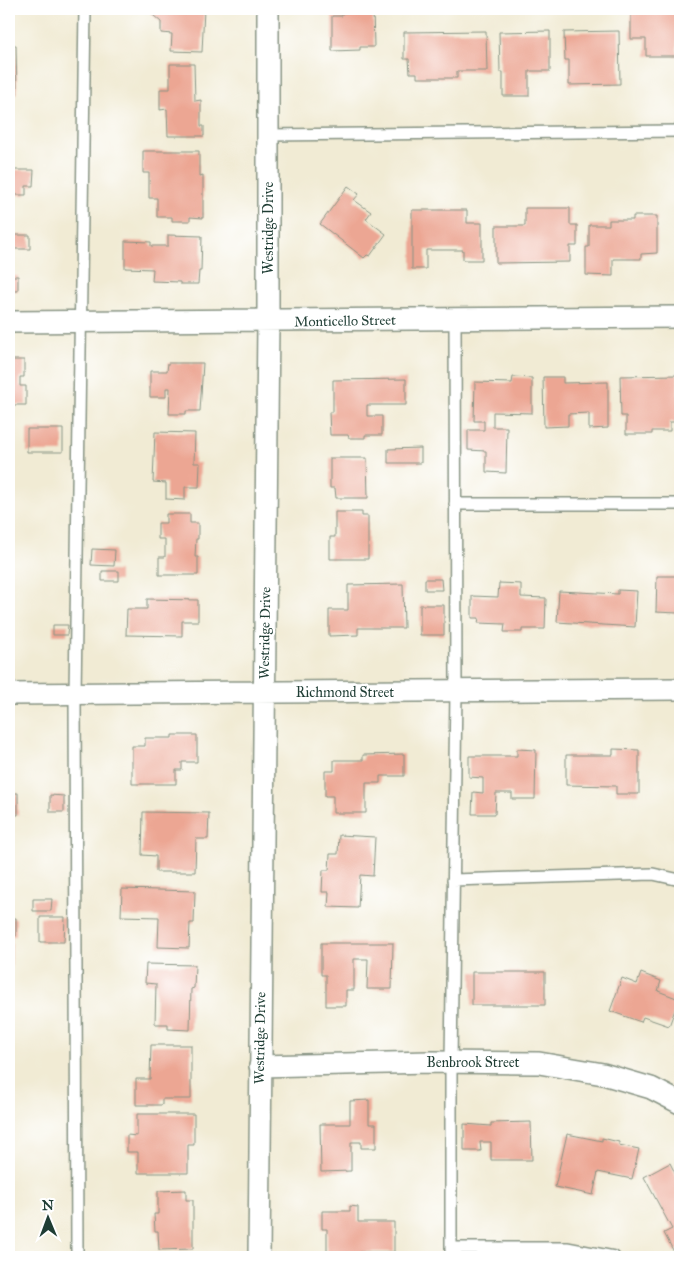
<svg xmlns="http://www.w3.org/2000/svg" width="689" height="1266" viewBox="0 0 689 1266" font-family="'IM FELL Great Primer',serif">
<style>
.building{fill:#eca693}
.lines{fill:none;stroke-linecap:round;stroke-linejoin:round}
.lane-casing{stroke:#889484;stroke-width:14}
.street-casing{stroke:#889484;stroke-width:24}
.lane{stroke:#fff;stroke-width:11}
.street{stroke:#fff;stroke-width:21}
.labels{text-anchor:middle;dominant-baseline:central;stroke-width:4.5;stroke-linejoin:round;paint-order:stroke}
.street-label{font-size:14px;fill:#1f3d34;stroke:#fff}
</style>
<rect width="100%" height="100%" fill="#fff"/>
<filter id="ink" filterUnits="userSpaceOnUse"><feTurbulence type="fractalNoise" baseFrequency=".02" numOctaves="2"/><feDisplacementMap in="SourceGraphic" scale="10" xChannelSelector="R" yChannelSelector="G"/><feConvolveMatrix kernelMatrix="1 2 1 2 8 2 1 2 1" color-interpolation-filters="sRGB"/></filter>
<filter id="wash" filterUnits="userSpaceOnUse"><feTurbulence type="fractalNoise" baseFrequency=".0096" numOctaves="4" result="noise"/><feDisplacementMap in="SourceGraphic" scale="20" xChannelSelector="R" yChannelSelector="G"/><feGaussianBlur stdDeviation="1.12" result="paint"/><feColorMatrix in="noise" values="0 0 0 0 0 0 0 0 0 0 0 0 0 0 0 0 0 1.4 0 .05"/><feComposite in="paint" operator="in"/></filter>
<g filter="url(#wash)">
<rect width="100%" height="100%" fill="#f1ebd4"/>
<g id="blocks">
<!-- building -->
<path class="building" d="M146 9H204L202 52 171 51 172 34 161 33V22Z
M354 9H373L374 47H360V50L332 51V16H342V13L354 12Z
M631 9H680V39H677V56H646V39H631Z
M486 31 487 71H457V78H417V73H410L409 59H404V32Z
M550 31V71H529V96H503V72H500L499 32Z
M619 31 620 84 569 85V60H565L564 32Z
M9 45H16L17 94H9Z
M170 64H194L195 101 201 100V126H204V136H168L167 109 160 110V89H170Z
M143 151H199V176L203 175V218L190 217V221H172V217H157V198H149V173H143Z
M9 170H34L33 186H26V195H11V225H9Z
M348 186 359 194 354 200 371 212 366 219 386 234 370 256 367 255 364 258 320 224Z
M525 208H570V225H577V246H570V262L496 263V226H525Z
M412 210H467V223H482V260H463V250H426V269H412Z
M633 216H657V253L641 254V259H613V276L586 275V247H589V225H609V220H633Z
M9 235H30V249H9Z
M168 235 202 236 201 271H199L198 284H180V282L152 281 153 269 125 268V241L151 242V246H168Z
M9 276H18V291H9Z
M9 360H24V377H20V386H26V405H9Z
M168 363H203L200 411H186V414H169L170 388H166V397H150V371H167Z
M678 375V395H680V422H670V431H652V434H626V416H621L620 376Z
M513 377 532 378V413L493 412V427H507L506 473 486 472V451L468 450V430H484V421H474L475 382 512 383Z
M543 377H563V383L608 382V428L589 429V413L568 414V426L544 427Z
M406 379V405H367V416H382V435H365V438H349L348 435H330L329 412H333V380Z
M27 429H63V452H27Z
M155 432 195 433 194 463H200L199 487H185V500L166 499V483L153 482Z
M9 436H11L12 474H9Z
M421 448V463H388V449Z
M330 458H367L368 498H336L335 488H330Z
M335 512H362V516H368V559H330V537H335Z
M166 514H190V523H198V539H196L195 557H198V575H159V557H165V539H158V523H166Z
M92 549 115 550 114 566 91 565Z
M102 571H119V581H102Z
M657 576H680V618H678V613L656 612Z
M425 579H441L442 590H425Z
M499 583 521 584V597L546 598 545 629H522V632H504L505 624 478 623 479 618H472V596L498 597Z
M403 584 404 628H358V635L329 636V610H348V585Z
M618 590 637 591 635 627 557 622 559 591 618 594Z
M147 599 198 600V621H182V636L126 635 127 609H147Z
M420 605H444V635H420Z
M53 625H68L67 635H53Z
M172 735H197V762H182V770H176V784H132V746H145V738H172Z
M517 749 536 750 535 799H512V793H496L495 814H472L473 792 483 793V778L469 777V756H517Z
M613 749 639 750V794H616V786L566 785V755H613Z
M404 754V776H380V783H366V813H333V796H325V771H334V760H363V755Z
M9 793H18V815H9Z
M50 795 64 796V812H50Z
M143 812 209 813 208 839H196L195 872H156V856L142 855Z
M339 835 375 837 373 876 360 875 358 908 328 907 329 892H322L323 870H329L330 854H338Z
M122 889 195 891 194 923H190L189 948 158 947 159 917 121 916Z
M33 899H52L51 911H33Z
M40 917H65L64 942H40Z
M9 918H16V936H12L11 970H9Z
M321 943H393L392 989H367L368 959H354V990H346V1006H326V975H321Z
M146 964 195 965 194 988 191 989 190 1030 168 1029V1024H155L156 984 145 983Z
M472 972H545V1005H472Z
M641 973 661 981 658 991 679 999 669 1026 643 1017 641 1022 610 1011 622 978 637 984Z
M151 1045H191V1099H162V1105H136V1079H150Z
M369 1100V1124H376V1148H361V1142H351V1171L321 1172 320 1124H350V1101Z
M137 1114H194V1145H188V1173H138V1152H127V1135L137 1136Z
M531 1122 532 1160H491V1142H480L481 1151H464V1124L491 1126V1123Z
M567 1134 602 1141V1138L619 1142V1145L639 1149 632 1179 598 1172 593 1195 555 1187Z
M670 1163 676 1175 680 1173V1249L674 1252 664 1233 672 1229 644 1177Z
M186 1190V1200H193V1249L159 1250 158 1231H155L154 1214H158V1191Z
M350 1206 358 1207V1222H394V1252H359V1257H327V1229H322V1211H350Z"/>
</g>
</g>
<g filter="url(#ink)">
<use href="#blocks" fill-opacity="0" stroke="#889484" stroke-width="1"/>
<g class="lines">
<!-- lane casing -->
<g class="lane-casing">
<path id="lane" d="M268 135 680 131
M455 504H680
M453 880 653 874 680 880
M451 1248H567L614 1257
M77 1257 75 694 85 9
M451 1257V1062L456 691 455 319"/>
</g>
<!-- street casing -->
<g class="street-casing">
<path id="street" d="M9 322 680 317
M9 694 680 689
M260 1066 430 1062 539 1063 603 1074 651 1088 680 1103
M259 1257 268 321V9"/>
</g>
<!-- lane -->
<use href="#lane" class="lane"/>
<!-- street -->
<use href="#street" class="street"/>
</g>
</g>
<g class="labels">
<!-- street labels -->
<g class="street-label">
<text transform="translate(268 228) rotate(-90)">Westridge Drive</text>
<text transform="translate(345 321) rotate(-1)">Monticello Street</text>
<text transform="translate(265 633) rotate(-89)">Westridge Drive</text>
<text x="345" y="692">Richmond Street</text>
<text transform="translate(260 1038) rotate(-89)">Westridge Drive</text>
<text x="473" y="1062">Benbrook Street</text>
</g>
</g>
<!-- margin -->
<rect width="689" height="1266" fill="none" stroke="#fff" stroke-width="30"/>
<!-- north arrow -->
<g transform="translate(48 1218) rotate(359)" stroke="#ffffff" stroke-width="4" paint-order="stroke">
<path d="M0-4L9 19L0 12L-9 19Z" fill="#1f3d34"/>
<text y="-8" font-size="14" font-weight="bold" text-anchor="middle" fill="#1f3d34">N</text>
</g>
</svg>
